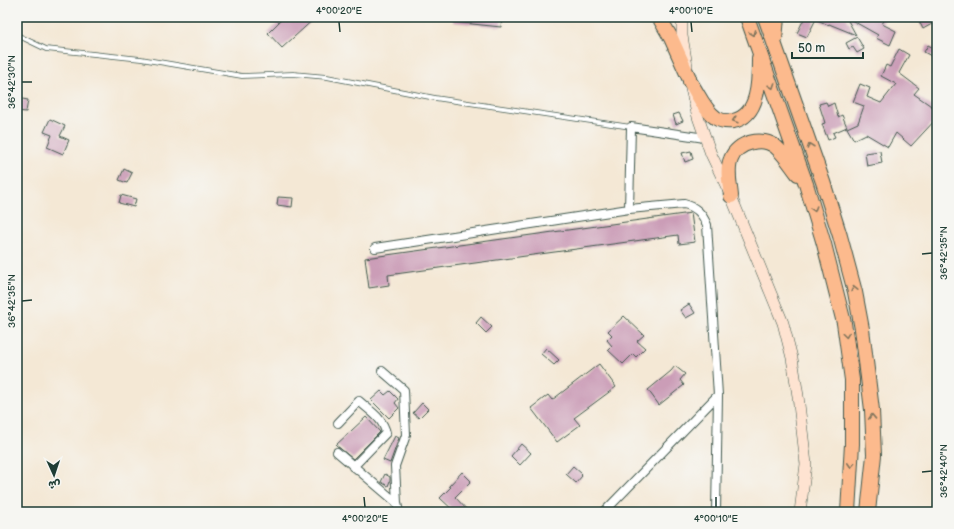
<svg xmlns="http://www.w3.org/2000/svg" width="954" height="529" viewBox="0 0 954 529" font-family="'Balsamiq Sans','Playpen Sans Arabic',sans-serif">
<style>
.building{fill:#cb9db7}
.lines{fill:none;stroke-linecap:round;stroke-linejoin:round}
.service-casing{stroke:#3f574c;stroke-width:5.5}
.minor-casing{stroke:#3f574c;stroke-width:10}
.secondary-casing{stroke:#3f574c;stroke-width:12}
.motorway-casing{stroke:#3f574c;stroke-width:16}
.service{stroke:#fff;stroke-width:4}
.minor{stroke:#fff;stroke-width:8}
.secondary{stroke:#fee3d1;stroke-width:11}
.motorway{stroke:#fcba8d;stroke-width:14}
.oneway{stroke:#82755c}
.ticks{fill:none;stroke:#1f3d34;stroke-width:1.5}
.neatline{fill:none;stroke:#1f3d34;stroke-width:1.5}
.ticks-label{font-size:10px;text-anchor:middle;fill:#1f3d34}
</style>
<rect width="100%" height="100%" fill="#f6f6f2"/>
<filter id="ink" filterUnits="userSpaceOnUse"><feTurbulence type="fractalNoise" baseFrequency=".025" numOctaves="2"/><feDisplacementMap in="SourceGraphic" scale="8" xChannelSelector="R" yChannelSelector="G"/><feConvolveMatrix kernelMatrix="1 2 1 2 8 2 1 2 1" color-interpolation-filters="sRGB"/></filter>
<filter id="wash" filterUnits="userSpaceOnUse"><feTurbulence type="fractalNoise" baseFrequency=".012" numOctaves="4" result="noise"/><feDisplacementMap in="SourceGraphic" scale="16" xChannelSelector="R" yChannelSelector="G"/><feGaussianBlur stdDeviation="0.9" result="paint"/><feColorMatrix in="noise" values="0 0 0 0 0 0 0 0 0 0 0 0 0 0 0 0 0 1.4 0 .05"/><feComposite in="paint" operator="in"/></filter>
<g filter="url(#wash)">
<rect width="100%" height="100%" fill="#f4e8d5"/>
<g id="blocks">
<!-- building -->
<path class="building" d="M284 17H316L282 48 268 33Z
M454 17H502L501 27 453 22Z
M805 17H886L882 24 896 31 890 45 876 38 878 35 846 17 856 35 829 24 828 25 816 19 807 37 797 33Z
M917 17H937V21L923 29Z
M857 37 864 49 857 53 853 47 849 49 846 43Z
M928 45 937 50 933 57 924 52Z
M899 49 909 55 899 73 919 88 914 94 937 110V118L911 146 896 133 888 147 866 134 854 140 847 128 858 123 864 106 853 102 860 84 870 88 867 97 881 103 896 84 881 76 886 65 890 67Z
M17 98 28 100 26 112 17 111Z
M826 102 828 106 834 103 838 117 842 115 847 127 833 133 835 137 828 140 822 124 825 123 819 104Z
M679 113 683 121 676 124 673 115Z
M50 119 65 126 60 136 69 140 63 154 47 147 52 135 44 132Z
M691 151 693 159 685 162 682 153Z
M880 151 882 163 867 166 865 153Z
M124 169 132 173 127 183 119 180Z
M121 195 136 199 134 207 119 203Z
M278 197 293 198 292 207 277 205Z
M691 213 695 242 679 244 678 235 388 275 389 285 369 288 365 258Z
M689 304 695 313 686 318 680 310Z
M624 316 644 335 637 341 645 348 636 357 633 354 623 364 608 350 612 346 607 340 612 335 608 331Z
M481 317 492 327 486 333 476 323Z
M546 348 559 360 554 365 541 354Z
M599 364 616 387 574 418 580 425 557 442 531 408 548 395 552 400Z
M675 366 685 374 680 380 684 385 659 405 648 390 671 371Z
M381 391 385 395 390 391 398 399 395 403 399 408 389 418 371 400Z
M422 403 428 409 419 418 413 413Z
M366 417 380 432 353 459 336 445Z
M395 436 399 438 390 463 383 460Z
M521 444 531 453 520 465 511 456Z
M573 466 582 474 581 475 582 476 576 483 566 474Z
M462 472 471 481 455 497 469 512H455L440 498 451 487 449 486Z
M385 474 390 477V481L388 486 381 482Z"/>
</g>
</g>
<g filter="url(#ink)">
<use href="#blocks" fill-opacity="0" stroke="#3f574c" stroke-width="1"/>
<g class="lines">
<!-- service casing -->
<g class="service-casing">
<path id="service" d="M17 35 46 49 141 59 242 76 293 74 327 77 435 98 631 127"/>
</g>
<!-- minor casing -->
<g class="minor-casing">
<path id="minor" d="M629 209 631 127 705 138
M375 248 629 209 684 204C696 207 702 213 707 225L718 395 716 512
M382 371 404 390 406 435 395 466 397 503 399 512
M338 423 359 401C370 411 383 418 386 433L353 467
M337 452 397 503
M604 512 718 395"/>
</g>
<!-- secondary casing -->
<g class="secondary-casing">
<path id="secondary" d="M682 17V36L687 66
M691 89 698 117 711 154 731 196 783 323 792 358 798 396 806 464 800 512"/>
</g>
<!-- motorway casing -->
<g class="motorway-casing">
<path id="motorway" d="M659 17 671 38 689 78
M747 17 806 184 824 244 844 323 852 380V444L848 512
M765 17 823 182 840 236 855 292 862 329 872 410 874 455 868 512
M775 40 777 17
M690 82C698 93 704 110 716 118 721 121 726 122 733 121 760 116 759 78 759 58
M731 196C730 184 726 170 731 159 737 142 763 136 776 147 785 155 791 165 798 174"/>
</g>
<!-- service -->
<use href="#service" class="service"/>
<!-- minor -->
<use href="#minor" class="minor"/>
<!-- secondary -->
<use href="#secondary" class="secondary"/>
<!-- motorway -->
<use href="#motorway" class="motorway"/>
</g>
<!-- one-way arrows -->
<defs><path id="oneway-chevron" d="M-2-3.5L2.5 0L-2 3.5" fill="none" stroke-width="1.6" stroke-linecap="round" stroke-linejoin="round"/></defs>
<g class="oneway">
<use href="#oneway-chevron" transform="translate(753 33) rotate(70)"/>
<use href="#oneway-chevron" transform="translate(772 86) rotate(71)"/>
<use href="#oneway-chevron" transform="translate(735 120) rotate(163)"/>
<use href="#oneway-chevron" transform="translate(810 146) rotate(-109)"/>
<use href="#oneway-chevron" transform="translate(814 209) rotate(73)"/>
<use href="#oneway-chevron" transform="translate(854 289) rotate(-103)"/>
<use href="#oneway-chevron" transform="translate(846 335) rotate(82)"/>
<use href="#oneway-chevron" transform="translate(872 417) rotate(-92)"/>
<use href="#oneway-chevron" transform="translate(851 465) rotate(93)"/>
</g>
</g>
<!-- ticks -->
<path class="ticks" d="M339 22 340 32M691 22 692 32M22 82H32M922 254 932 253M22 301 32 300M922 472 932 471M364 497 365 507M716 497V507"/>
<!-- margin -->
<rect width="954" height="529" fill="none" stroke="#f6f6f2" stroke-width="44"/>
<!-- north arrow -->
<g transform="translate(54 475) rotate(177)" stroke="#f6f6f2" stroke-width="3" paint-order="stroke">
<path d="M0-3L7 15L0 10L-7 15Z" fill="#1f3d34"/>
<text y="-6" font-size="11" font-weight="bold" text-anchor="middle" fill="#1f3d34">ش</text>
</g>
<!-- scale -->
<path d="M792 52v6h71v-6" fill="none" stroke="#1f3d34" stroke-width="2"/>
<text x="798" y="52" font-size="12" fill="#1f3d34" stroke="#f6f6f2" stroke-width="3" paint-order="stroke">50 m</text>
<rect x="22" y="22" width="910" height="485" class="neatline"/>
<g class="ticks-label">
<text x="339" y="14">4°00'20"E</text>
<text x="691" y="14">4°00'10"E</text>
<text transform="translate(11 82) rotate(-90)" y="4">36°42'30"N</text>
<text transform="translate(943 253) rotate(-90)" y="4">36°42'35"N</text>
<text transform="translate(11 301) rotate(-90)" y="4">36°42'35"N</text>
<text transform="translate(943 471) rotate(-90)" y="4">36°42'40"N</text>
<text x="365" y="522">4°00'20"E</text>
<text x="716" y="522">4°00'10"E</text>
</g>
</svg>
